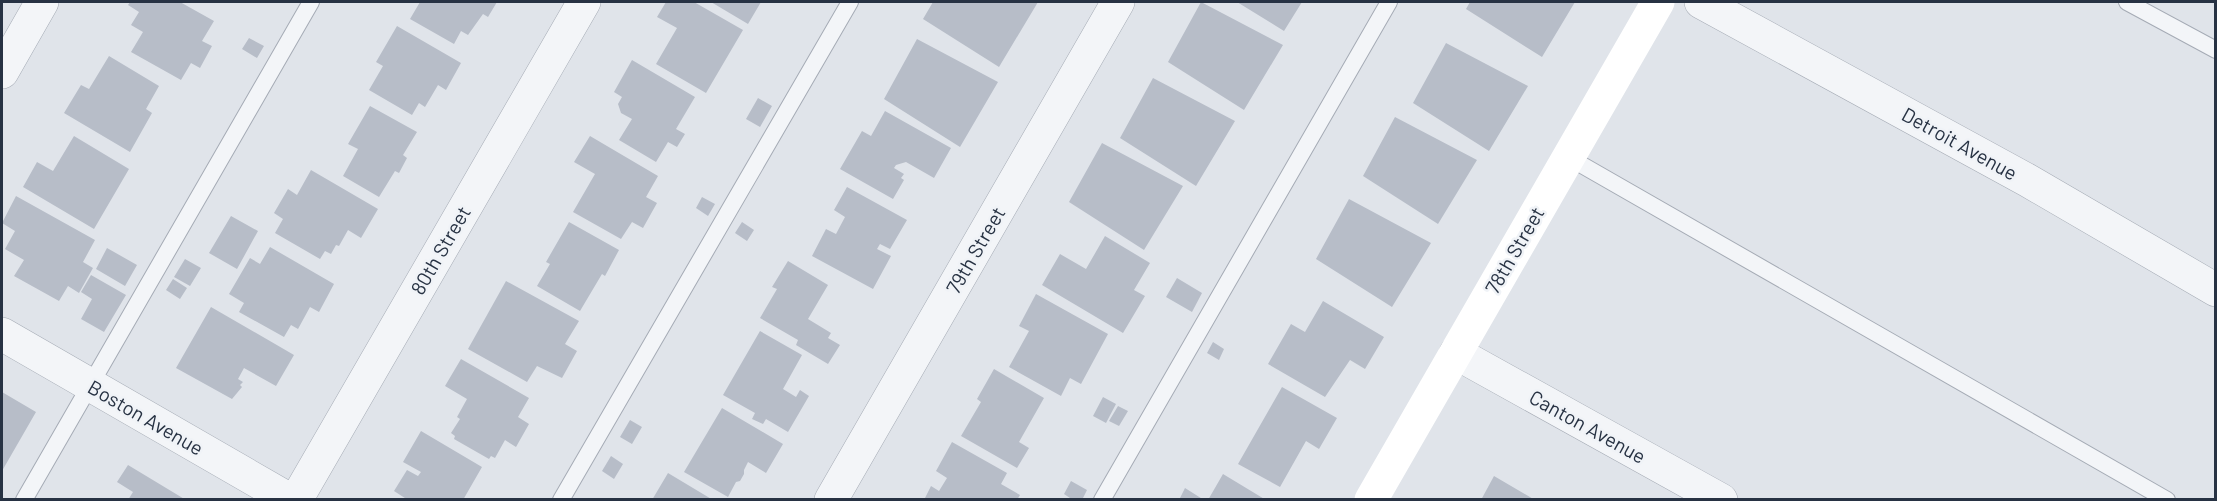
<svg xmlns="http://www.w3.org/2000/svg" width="2217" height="501" viewBox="0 0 2217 501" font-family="Barlow,sans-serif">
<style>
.building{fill:#b7bdc8}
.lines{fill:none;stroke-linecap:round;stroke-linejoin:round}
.lane-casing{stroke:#a5abb5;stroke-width:18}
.street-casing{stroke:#a5abb5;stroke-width:34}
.lane{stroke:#f3f5f8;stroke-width:16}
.street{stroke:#f3f5f8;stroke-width:33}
.secondary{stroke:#fff;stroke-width:33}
.labels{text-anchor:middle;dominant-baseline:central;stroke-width:5;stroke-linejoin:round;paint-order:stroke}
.street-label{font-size:20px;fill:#273243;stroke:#f0f3f7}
</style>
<rect width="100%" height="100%" fill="#e0e4ea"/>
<!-- building -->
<path class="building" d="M130 2H180L214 21 202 41 212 46 200 68 191 63 181 80 131 52 143 32 131 25 139 12 128 5Z
M420 2H497L488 17 483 14 468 35 461 31 454 44 410 19Z
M666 2H694L743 30 706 93 656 64 677 28 657 17Z
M711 2H761L748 24Z
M933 2H1038L999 67 923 19Z
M1201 2 1283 45 1244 110 1168 62Z
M1237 2H1302L1284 31Z
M1470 2H1575L1542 57 1466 9Z
M397 26 461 63 446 90 438 85 425 107 419 103 412 115 369 90 383 66 376 62Z
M249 38 264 46 257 58 242 49Z
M917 39 998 82 960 147 884 99Z
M1446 43 1528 86 1489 151 1413 103Z
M109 56 159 86 146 109 152 113 130 152 64 113 81 85 89 89Z
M632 60 695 97 676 129 685 134 677 147 668 142 656 162 619 140 632 119 621 113 618 104 622 97 614 92Z
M1153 78 1235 121 1196 186 1120 138Z
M758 98 772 106 760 127 746 119Z
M370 106 417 132 403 155 407 158 399 173 395 171 379 197 343 176 358 149 348 144Z
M885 111 951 148 934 178 906 162 896 165 894 168 904 174 901 178 904 180 893 199 840 169 862 131 871 136Z
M1395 117 1477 160 1438 224 1363 176Z
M74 136 129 169 94 229 23 187 37 162 53 171Z
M590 136 658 176 646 197 657 203 643 228 632 222 621 239 573 212 595 174 574 162Z
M1102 143 1183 186 1144 250 1069 202Z
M311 170 378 209 361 238 348 230 339 246 336 245 331 254 325 251 320 259 275 233 283 219 274 213 288 189 297 195Z
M847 187 907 220 890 249 880 244 877 249 891 256 873 289 812 256 826 229 836 234 845 217 834 210Z
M16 196 95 240 83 262 93 268 79 293 68 286 59 301 14 276 24 260 5 249 15 231 2 223Z
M702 197 715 204 708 216 696 208Z
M1349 199 1431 243 1392 307 1316 259Z
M231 216 258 231 237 269 209 253Z
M569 222 619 250 605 276 602 274 580 311 537 286 550 264 546 262Z
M742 222 754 230 747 241 735 233Z
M1105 236 1150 263 1134 290 1145 296 1123 333 1042 285 1060 254 1086 269Z
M270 247 334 284 319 312 310 307 298 329 291 325 284 337 239 312 244 303 229 294 250 258 260 264Z
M107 248 137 265 125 286 96 269Z
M185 259 201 268 190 286 174 277Z
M788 261 828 285 808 319 831 333 828 338 840 345 828 364 796 345 798 340 760 318 777 289 772 287Z
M91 275 126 295 104 332 81 319 92 299 81 292Z
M1177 278 1202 293 1192 312 1166 297Z
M173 279 187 288 180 299 166 290Z
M506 281 579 321 565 344 577 351 562 378 537 366 527 382 468 349Z
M1036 294 1108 334 1081 384 1070 378 1061 396 1009 367 1029 331 1019 326Z
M1323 301 1384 337 1365 369 1350 360 1325 397 1268 364 1291 324 1305 332Z
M211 307 294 355 276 386 244 368 238 379 243 382 240 385 242 387 232 399 176 368Z
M760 331 802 355 783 389 796 397 800 390 809 396 788 432 766 419 763 424 752 419 755 413 723 395Z
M1213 342 1224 349 1219 360 1207 353Z
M461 359 529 398 518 417 529 424 516 447 505 440 495 458 491 456 489 459 454 439 455 436 451 433 460 419 457 417 467 399 445 386Z
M994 369 1044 398 1019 442 1029 448 1017 468 961 436 981 402 977 399Z
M1282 387 1337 418 1319 449 1306 441 1280 487 1238 464Z
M2 392 36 412 2 471Z
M1103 397 1116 404 1106 423 1093 416Z
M1118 406 1128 411 1119 426 1109 421Z
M722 408 783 444 766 473 748 462 744 470V474L740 481 736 482 728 497 684 472Z
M630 420 642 427 632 444 620 437Z
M421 431 482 467 463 500H408L394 491 407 470 418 476 421 472 403 462Z
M952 442 1007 473 1001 484 1020 495 1017 500H924L931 486 939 491 947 478 936 471Z
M611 456 623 464 614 479 602 471Z
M128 465 186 500H128L133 492 117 482Z
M668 473 713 500H652Z
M1223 474 1266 500H1208Z
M1494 476 1535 500H1481Z
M1071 481 1087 490 1082 500H1073L1064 494Z
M1185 488 1204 500H1179Z"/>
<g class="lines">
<!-- lane casing -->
<g class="lane-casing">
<path id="lane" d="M2127 2 2216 50
M1568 157 2167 500
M24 500 311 2
M561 500 850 2
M1102 500 1389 2"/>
</g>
<!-- street casing -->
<g class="street-casing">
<path id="street" d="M1701 2 2027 180 2216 290
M2 72 42 2
M2 334 290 500
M1456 353 1721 500
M296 500 584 2
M831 500 1118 2"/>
</g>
<!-- lane -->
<use href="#lane" class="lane"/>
<!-- street -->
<use href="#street" class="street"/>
<!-- secondary -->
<path class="secondary" d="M1371 500 1658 2"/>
</g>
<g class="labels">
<!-- street labels -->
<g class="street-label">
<text transform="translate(1960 143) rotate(29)">Detroit Avenue</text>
<text transform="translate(440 250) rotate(-60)">80th Street</text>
<text transform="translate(975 250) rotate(-60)">79th Street</text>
<text transform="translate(1514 250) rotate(-60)">78th Street</text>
<text transform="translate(146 417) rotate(30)">Boston Avenue</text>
<text transform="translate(1588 426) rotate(29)">Canton Avenue</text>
</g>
</g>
<!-- border -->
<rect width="2217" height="501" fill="none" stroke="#273243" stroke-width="6"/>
</svg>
